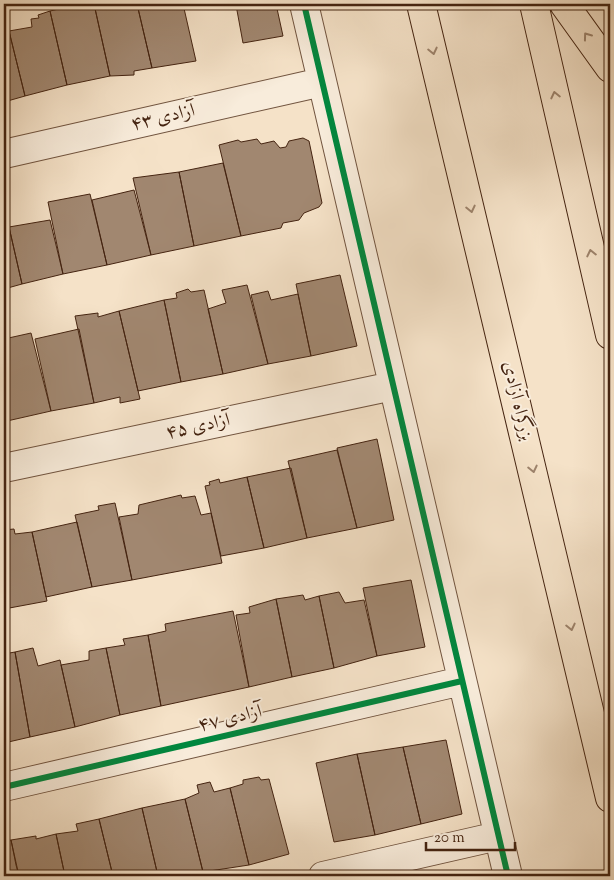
<svg xmlns="http://www.w3.org/2000/svg" width="614" height="880" viewBox="0 0 614 880" font-family="'Sorts Mill Goudy',Amiri,serif">
<style>
.building{fill:#a18770;stroke:#452411}
.lines{fill:none;stroke-linecap:round;stroke-linejoin:round}
.street-casing{stroke:#71543f;stroke-width:30}
.highway-casing{stroke:#452411;stroke-width:30}
.street{stroke:#f8ecdb;stroke-width:28}
.highway{stroke:#f5e2c8;stroke-width:28}
.cycleway-casing{stroke:#f8ecdb;stroke-width:9}
.cycleway{stroke:#00873e;stroke-width:6}
.oneway{stroke:#9d836c}
.labels{text-anchor:middle;dominant-baseline:central;stroke-width:4;stroke-linejoin:round;paint-order:stroke}
.street-label{font-size:19px;fill:#452411;stroke:#f8ecdb}
</style>
<rect width="100%" height="100%" fill="#f5e2c8"/>
<filter id="stains"><feTurbulence type="fractalNoise" baseFrequency=".004" numOctaves="4"/><feColorMatrix values="0 0 0 0 .2 0 0 0 0 .09 0 0 0 0 .02 0 0 0 .5 -.17"/></filter>
<radialGradient id="worn" r=".72"><stop offset=".6" stop-color="#630" stop-opacity="0"/><stop offset="1" stop-color="#630" stop-opacity=".3"/></radialGradient>
<!-- building -->
<path class="building" d="M81 4H94L110 76 67 85 50 11Z
M94 4H137L152 68 134 71V75L110 76Z
M137 4H183L196 61 152 68Z
M243 4H276L283 36 243 43 236 5Z
M50 11 67 85 25 96 9 31 32 27 31 19 39 18 38 15Z
M4 19H6L9 31 25 96 4 102Z
M303 138 309 141 322 203 319 207 304 213 299 220 283 223 281 228 241 236 219 145 238 140 241 142 257 139 261 144 274 141 280 148 286 147 289 141Z
M223 163 241 236 194 246 179 172Z
M179 172 194 246 151 255 133 178Z
M134 190 151 255 107 265 92 200Z
M90 194 107 265 63 274 48 202Z
M50 220 63 274 22 284 9 227Z
M9 227 22 284 4 289V228Z
M340 275 357 346 311 356 296 284Z
M247 285 268 364 223 374 208 309 226 303 222 290Z
M188 289 191 292 204 290 223 374 181 382 164 300 177 298 176 293Z
M268 291 271 300 298 294 311 356 268 364 251 295Z
M164 300 181 382 138 391 119 311Z
M119 311 140 399 120 403V397L94 403 75 316 98 313V317Z
M79 329 94 403 51 411 35 339Z
M31 333 51 411 7 421 4 409V339Z
M377 439 394 520 357 528 337 448Z
M337 450 357 528 307 538 288 461Z
M291 468 307 538 264 548 247 477Z
M247 477 264 548 221 556 205 486 210 485 209 482 219 479 220 483Z
M181 495 182 498 195 496 201 515 211 513 222 563 132 580 119 517 138 514 139 505Z
M115 503 132 580 92 587 75 515 99 510 98 506Z
M77 522 92 587 46 597 32 532Z
M14 529 15 534 32 532 47 601 4 609V530Z
M411 580 425 647 377 656 363 588Z
M339 592 345 603 364 600 377 656 334 668 319 596Z
M303 595 305 600 319 596 334 668 292 677 276 599Z
M276 599 292 677 249 687 236 615 250 613 249 607Z
M233 611 249 687 161 706 148 635 166 631 165 624Z
M148 635 161 706 120 715 106 648 125 645 123 639Z
M33 648 38 666 60 660 75 727 30 737 15 652Z
M106 648 120 715 75 727 61 665 89 660V651Z
M15 652 30 737 4 743V654Z
M446 740 462 814 421 824 403 747Z
M403 747 421 824 375 835 357 754Z
M357 754 375 835 334 842 316 763Z
M259 777 261 780 269 779 289 854 249 865 230 788 243 784V780Z
M210 782 214 792 230 788 249 865 203 872 185 799 199 793 197 785Z
M185 799 203 872 186 876H158L142 808Z
M142 808 158 876H113L99 819Z
M99 819 113 876H65L56 834 78 831 76 824Z
M56 834 65 876H19L11 840 36 836V839Z
M11 840 16 865 19 876H4V841Z"/>
<g class="lines">
<!-- street casing -->
<g class="street-casing">
<path id="street" d="M304 4 508 876
M4 154 322 82
M4 468 393 386
M4 787 462 681
M323 876 498 836"/>
</g>
<!-- highway casing -->
<g class="highway-casing">
<path id="highway" d="M421 4 610 798
M534 4 610 335
M564 4 610 68"/>
</g>
<!-- street -->
<use href="#street" class="street"/>
<!-- highway -->
<use href="#highway" class="highway"/>
<!-- cycleway casing -->
<g class="cycleway-casing">
<path id="cycleway" d="M304 4 508 876
M4 787 462 681"/>
</g>
<!-- cycleway -->
<use href="#cycleway" class="cycleway"/>
</g>
<!-- one-way arrows -->
<defs><path id="oneway-chevron" d="M-2-3.5L2.5 0L-2 3.5" fill="none" stroke-width="1.6" stroke-linecap="round" stroke-linejoin="round" transform="scale(1.25)"/></defs>
<g class="oneway">
<use href="#oneway-chevron" transform="translate(587 36) rotate(-126)"/>
<use href="#oneway-chevron" transform="translate(433 51) rotate(77)"/>
<use href="#oneway-chevron" transform="translate(555 95) rotate(-103)"/>
<use href="#oneway-chevron" transform="translate(471 209) rotate(77)"/>
<use href="#oneway-chevron" transform="translate(591 253) rotate(-103)"/>
<use href="#oneway-chevron" transform="translate(533 469) rotate(77)"/>
<use href="#oneway-chevron" transform="translate(571 627) rotate(77)"/>
</g>
<g class="labels">
<!-- street labels -->
<g class="street-label">
<text transform="translate(163 118) rotate(-13)">۴۳ آزادی</text>
<text transform="translate(517 401) rotate(77)">بزرگراه آزادی</text>
<text transform="translate(198 427) rotate(-12)">۴۵ آزادی</text>
<text transform="translate(230 719) rotate(-13)">۴۷ آزادی</text>
</g>
</g>
<!-- margin -->
<rect width="614" height="880" fill="none" stroke="#f5e2c8" stroke-width="20"/>
<rect x="5" y="5" width="604" height="870" fill="none" stroke="#452411" stroke-width="2.5"/>
<rect x="10" y="10" width="594" height="860" fill="none" stroke="#452411"/>
<!-- scale -->
<path d="M426 842v8h89v-8" fill="none" stroke="#452411" stroke-width="2.5"/>
<text x="434" y="842" font-size="15" fill="#452411" stroke="#f8ecdb" stroke-width="4" paint-order="stroke">20 m</text>
<rect width="100%" height="100%" filter="url(#stains)"/>
<rect width="100%" height="100%" fill="url(#worn)"/>
</svg>
